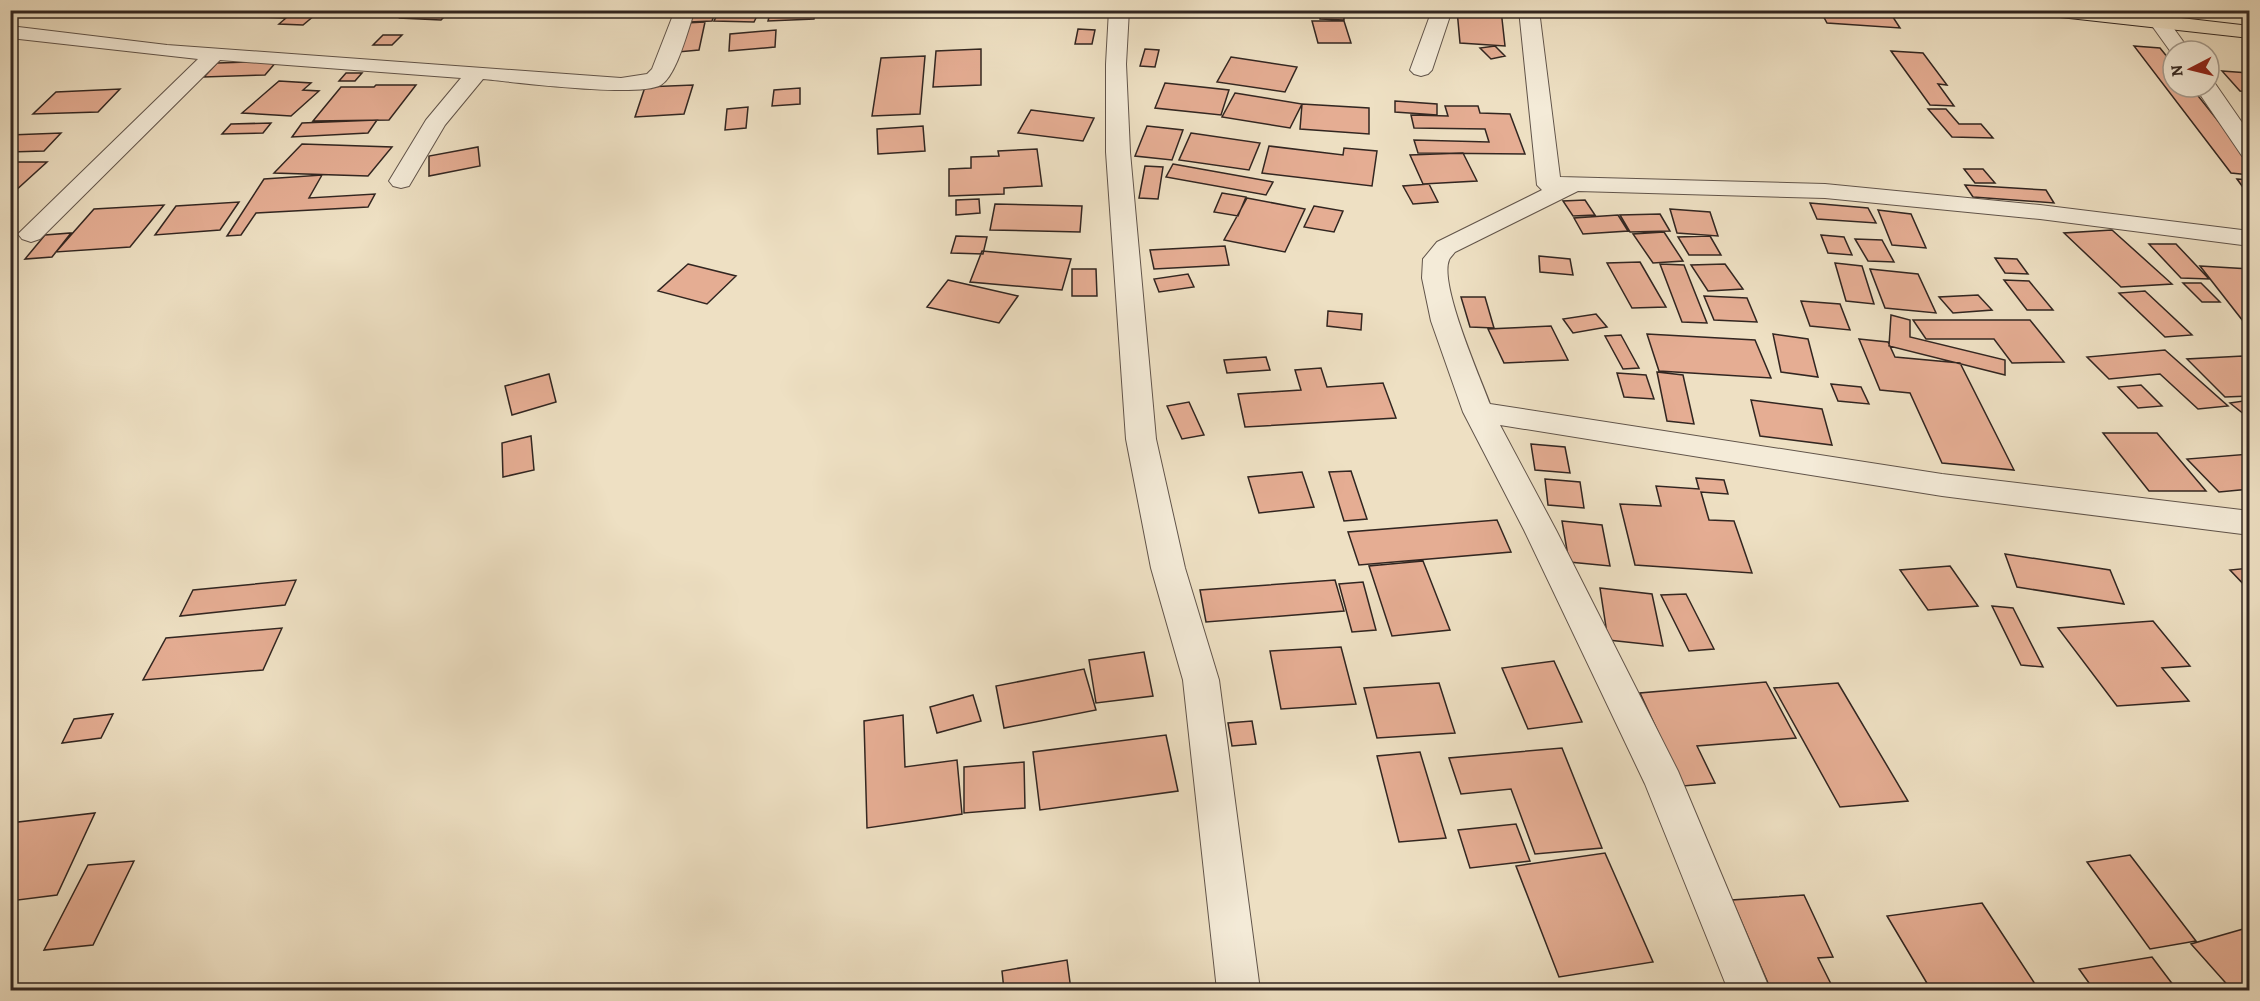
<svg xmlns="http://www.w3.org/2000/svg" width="2260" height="1001" viewBox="0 0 2260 1001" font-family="Alegreya,serif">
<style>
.building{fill:#e5ad93;stroke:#322621;stroke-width:1.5}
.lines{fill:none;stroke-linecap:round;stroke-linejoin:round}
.minor-casing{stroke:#61544a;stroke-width:2}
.trunk-casing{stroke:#322621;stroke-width:2}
.minor{fill:#f4ebd8;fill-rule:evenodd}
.trunk{fill:#eee0c3;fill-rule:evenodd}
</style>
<rect width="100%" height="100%" fill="#eee0c3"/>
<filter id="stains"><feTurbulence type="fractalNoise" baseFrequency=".00333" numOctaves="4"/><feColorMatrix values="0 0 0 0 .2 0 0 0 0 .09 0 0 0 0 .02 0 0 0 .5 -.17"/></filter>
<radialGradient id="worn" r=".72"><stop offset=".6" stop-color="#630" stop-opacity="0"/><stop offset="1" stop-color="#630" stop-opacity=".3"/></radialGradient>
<!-- building -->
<path class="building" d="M273 10H321L303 25 279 24 286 18 264 17Z
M368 10H397L395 14H365Z
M408 10H451L441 20 400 18Z
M460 10H478L473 16 455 15Z
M503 10H535L533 13 501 14Z
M543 10H565L562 16 540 17Z
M592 10H626L625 13 591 15Z
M693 10H716L712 21 689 22Z
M720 10H760L754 22 714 21Z
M771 10H815L814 19 768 21Z
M1320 10H1344V20L1320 19Z
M1457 10H1501L1505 46 1460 43Z
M1820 10 1891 14 1900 28 1827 23Z
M1312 21H1344L1351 43H1318Z
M705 22 699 50 678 52 685 23Z
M1078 29 1095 30 1092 44H1075Z
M776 30 775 47 729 51 730 34Z
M383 35H402L392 45H373Z
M1495 46 1505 56 1491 59 1480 48Z
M2134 46 2160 48 2173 64V87H2191L2250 161V175L2231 173Z
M981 49V85L933 87 936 51Z
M1145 49 1159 50 1155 67 1140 66Z
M1891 51 1923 53 1947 85 1938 84 1954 106 1930 105Z
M925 56 920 114 872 116 881 58Z
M1231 57 1297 67 1285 92 1217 82Z
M277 61 265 75 204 77 217 63Z
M2222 71 2249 73 2250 92 2240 91Z
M346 73H362L355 81H339Z
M279 81 311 83 303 90 319 91 291 116 242 113Z
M1165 83 1229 90 1221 115 1155 108Z
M376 85H416L389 120 313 121 341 87H374Z
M693 85 684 114 635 117 645 87Z
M800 88V104L772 106 774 90Z
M120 89 98 112 33 114 56 92Z
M1235 93 1302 104 1290 128 1222 117Z
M1395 101 1437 104V115L1395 112Z
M1302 104 1369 108V134L1300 129Z
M1445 106H1478L1480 113 1510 114 1525 154 1418 153 1414 140 1489 142 1485 129 1414 128 1411 115 1448 116Z
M748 107 746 128 725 130 727 109Z
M1928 109H1946L1959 124H1981L1993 138 1952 137Z
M1031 110 1094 118 1083 141 1018 133Z
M377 120 368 133 292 137 302 123Z
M271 123 263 133 222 134 231 124Z
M923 126 925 151 878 154 877 129Z
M1147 126 1183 130 1172 160 1135 156Z
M61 133 44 151 10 152V135Z
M1191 133 1260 143 1249 170 1179 160Z
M302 144 392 147 368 176 274 173Z
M1269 146 1343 155 1344 148 1377 151 1372 186 1262 173Z
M478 147 480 166 429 176V156Z
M1037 149 1042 186 1004 188V194L949 196V169L971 168V157L999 156 998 151Z
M1463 153 1477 181 1423 184 1410 155Z
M10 162H47L14 192H10Z
M1173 164 1273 182 1266 195 1166 177Z
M1145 166 1163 167 1158 199 1139 198Z
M1964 169H1983L1995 183H1975Z
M322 175 309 198 375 194 368 207 256 213 241 235 227 236 264 179Z
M2237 179 2250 180V191L2245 190Z
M1429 184 1438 202 1413 204 1403 186Z
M1965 185 2046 190 2054 203 1973 197Z
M1222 193 1246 197 1238 216 1214 212Z
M1247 198 1305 209 1285 252 1224 240Z
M979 199 980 213 956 215V200Z
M1585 200 1595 215 1573 216 1563 201Z
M239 202 220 230 155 235 176 206Z
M1810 203 1868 208 1876 223 1817 219Z
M995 204 1082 206 1080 232 990 230Z
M164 205 130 247 56 252 94 209Z
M1314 206 1343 211 1334 232 1304 227Z
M1670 209 1710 212 1718 236 1677 233Z
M1878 210 1911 214 1926 248 1892 245Z
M1660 214 1670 231 1630 232 1620 215Z
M1618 215 1628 231 1583 234 1574 218Z
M2112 230 2172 284 2121 287 2064 233Z
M1664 232 1683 261 1653 263 1633 234Z
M71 233 52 257 25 259 45 235Z
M1821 235 1844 237 1852 255 1828 253Z
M956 236 987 237 983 254 951 253Z
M1710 236 1721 255H1689L1678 237Z
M1855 239 1882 240 1894 262 1868 261Z
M2149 244H2176L2209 279 2181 278Z
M1225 246 1229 265 1154 269 1150 250Z
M982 251 1071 259 1062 290 970 282Z
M1539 256 1570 259 1573 275 1540 272Z
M1995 258 2017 259 2028 274 2005 273Z
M1640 262 1666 307 1632 308 1607 263Z
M1835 263 1862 266 1874 304 1846 301Z
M688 264 736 276 707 304 658 291Z
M1660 264 1684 265 1707 323 1682 322Z
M1725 264 1743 289 1708 291 1691 265Z
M2200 266 2250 269V330Z
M1072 269H1096L1097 296H1072Z
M1870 269 1918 274 1936 313 1885 308Z
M1188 274 1194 287 1159 292 1154 279Z
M948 280 1018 296 999 323 927 307Z
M2004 280 2029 281 2053 310H2027Z
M2183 283H2201L2220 302H2202Z
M2145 291 2192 335 2165 337 2119 293Z
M1978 295 1992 310 1953 313 1939 297Z
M1704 296 1747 298 1757 322 1714 320Z
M1461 297H1485L1494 328 1470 327Z
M1801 301 1840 304 1850 330 1810 326Z
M1328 311 1362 314 1361 330 1327 326Z
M1596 314 1607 327 1573 333 1563 319Z
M1891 315 1910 320V337L2005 360V375L1889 346Z
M1913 320H2030L2064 362 2012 363 1994 339H1926Z
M1551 326 1568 360 1504 363 1488 329Z
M1647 334 1755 340 1771 378 1659 371Z
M1773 334 1808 339 1818 377 1781 372Z
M1621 335 1639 368 1623 369 1605 336Z
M1859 339 1888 342 1895 357 1960 363 2014 470 1942 463 1910 393 1880 390Z
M2165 350 2228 406 2198 409 2160 374 2109 379 2087 357Z
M2243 356 2250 363V396L2225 397 2187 359Z
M1266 357 1270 370 1227 373 1224 360Z
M1321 368 1327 387 1383 383 1396 418 1245 427 1238 394 1301 390 1295 370Z
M1657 372 1683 375 1694 424 1667 421Z
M1617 373 1646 375 1654 399 1624 397Z
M549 374 556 402 512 415 505 386Z
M1831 384 1861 387 1869 404 1838 401Z
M2141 385 2162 406 2138 408 2118 387Z
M1751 400 1822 409 1832 445 1760 436Z
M2250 400V419L2230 403Z
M1189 402 1204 435 1182 439 1167 406Z
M2103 433H2157L2206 491H2149Z
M531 436 534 470 503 477 502 443Z
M1531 444 1565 447 1570 473 1535 470Z
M2250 454V489L2219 492 2187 459Z
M1351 471 1367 519 1344 521 1329 472Z
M1302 472 1314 507 1259 513 1248 477Z
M1696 478 1724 480 1728 494 1701 492 1709 520 1734 521 1752 573 1635 565 1620 504 1661 506 1656 486 1699 489Z
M1545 479 1580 482 1584 508 1548 505Z
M1497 520 1511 552 1359 565 1348 532Z
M1562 521 1602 525 1610 566 1569 562Z
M2005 554 2110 570 2124 604 2017 587Z
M1423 561 1450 630 1392 636 1369 566Z
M1950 566 1978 606 1928 610 1900 570Z
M2250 568V591L2230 570Z
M296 580 285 605 180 616 193 590Z
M1335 580 1344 611 1206 622 1200 590Z
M1363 582 1376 630 1352 632 1339 584Z
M1600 588 1652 594 1663 646 1608 640Z
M1686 594 1714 649 1689 651 1661 595Z
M1992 606 2013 608 2043 667 2021 665Z
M2153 621 2190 666 2162 668 2189 701 2117 706 2058 628Z
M282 628 263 670 143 680 166 638Z
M1341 647 1356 704 1281 709 1270 651Z
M1144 652 1153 696 1096 703 1089 660Z
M1554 661 1582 722 1528 729 1502 668Z
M1084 669 1096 710 1004 728 996 686Z
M1766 682 1796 738 1697 746 1715 783 1683 786 1640 693Z
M1439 683 1455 733 1377 738 1364 688Z
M1838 683 1908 801 1840 807 1774 688Z
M973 695 981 721 937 733 930 707Z
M113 714 101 738 62 743 74 719Z
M903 715 905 767 957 760 962 814 867 828 864 721Z
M1252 721 1256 744 1232 746 1228 723Z
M1166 735 1178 791 1040 810 1033 752Z
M1562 748 1602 848 1535 854 1511 789 1461 794 1449 758Z
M1420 752 1446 838 1399 842 1377 756Z
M1024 762 1025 808 964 813V767Z
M95 813 57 895 10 901V823Z
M1516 824 1530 861 1470 868 1458 830Z
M1605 853 1653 962 1559 977 1516 866Z
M2130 855 2196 941 2150 949 2087 862Z
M134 861 93 945 44 950 88 865Z
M1804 895 1833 957 1818 958 1834 990H1771L1732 900Z
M1982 903 2039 990H1931L1887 916Z
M2250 927V990H2232L2191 944Z
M2152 957 2177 990H2094L2079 969Z
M1067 960 1071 990H1004L1002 971Z"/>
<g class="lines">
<!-- minor casing -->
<g class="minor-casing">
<path id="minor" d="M675 10H695C688 29 677 75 661 85 637 98 515 82 483 79L445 125 409 186 401 188 393 186 389 181 426 120 461 78 220 60 40 239 31 242 22 239 18 234 198 59 10 38V26L167 45 621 78 647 74 652 69Z
M1109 10H1129L1126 64 1130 152 1156 439 1185 568 1219 680 1260 990H1217L1183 680 1151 568 1126 439 1106 152V64Z
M1432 10H1452L1432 70 1428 74 1421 76 1414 74 1410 70Z
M1519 10H1539L1560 177 1825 184 2040 205 2250 231V246L2040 219 1825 198 1578 191 1455 252C1453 255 1450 257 1449 260 1439 284 1480 377 1490 404L1942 474 2250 511V535L1942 496 1500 425 1556 530 1678 771 1770 990H1728L1645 784 1524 530 1463 412 1431 321 1422 278 1423 259 1437 242 1542 190 1537 185Z
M2160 17 2167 19 2190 51H2173V55L2150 23 2153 19Z
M2209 81 2214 82 2250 134V158L2242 156 2195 87H2209Z"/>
</g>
<!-- trunk casing -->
<g class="trunk-casing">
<path id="trunk" d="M2041 10H2112L2250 26V38L2051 16 2044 14Z"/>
</g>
<!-- minor -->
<use href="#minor" class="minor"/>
<!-- trunk -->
<use href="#trunk" class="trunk"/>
</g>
<!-- margin -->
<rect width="2260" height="1001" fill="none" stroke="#eee0c3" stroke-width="36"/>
<rect x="12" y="12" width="2236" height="977" fill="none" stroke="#322621" stroke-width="3"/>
<rect x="18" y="18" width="2224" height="965" fill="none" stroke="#322621" stroke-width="1.5"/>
<!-- north arrow -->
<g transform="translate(2191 69) rotate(263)"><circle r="28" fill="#f4ebd8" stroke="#a69c8f" stroke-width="1.5"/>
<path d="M0-4.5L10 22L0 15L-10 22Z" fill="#8f2418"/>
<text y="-9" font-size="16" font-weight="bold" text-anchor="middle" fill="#322621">N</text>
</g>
<rect width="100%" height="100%" filter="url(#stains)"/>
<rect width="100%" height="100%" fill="url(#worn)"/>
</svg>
